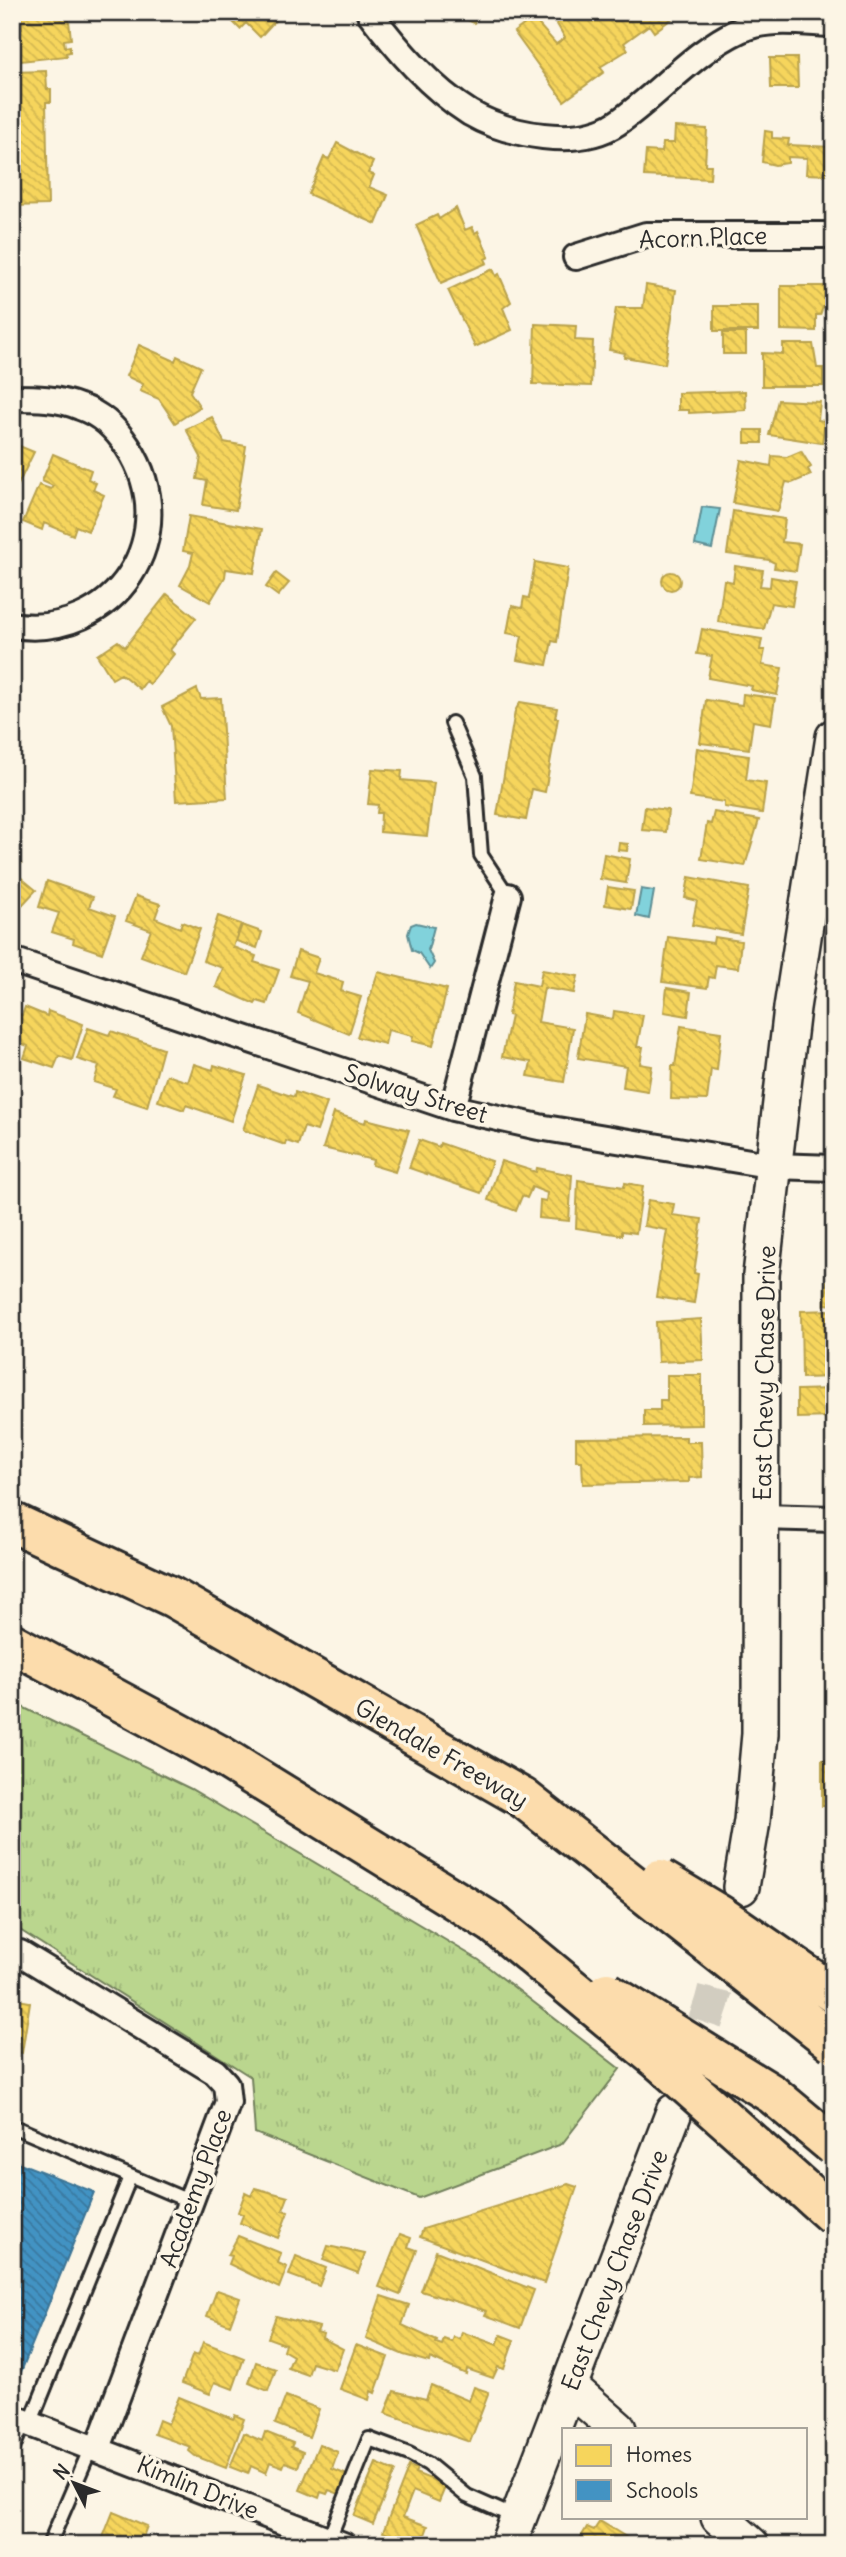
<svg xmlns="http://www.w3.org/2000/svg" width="846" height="2557" viewBox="0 0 846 2557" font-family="Delius,sans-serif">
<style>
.grass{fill:url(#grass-tufts);stroke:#72805c;stroke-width:2}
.water{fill:#81d2db;stroke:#5f8f95;stroke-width:2}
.homes{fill:url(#homes-back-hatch);stroke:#b9a24d;stroke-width:2}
.schools{fill:url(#schools-back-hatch);stroke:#3c7495;stroke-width:2}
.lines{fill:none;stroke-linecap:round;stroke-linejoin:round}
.secondary-tunnel{stroke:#d2cdc0;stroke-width:35;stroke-dasharray:35 18;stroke-linecap:butt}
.lane-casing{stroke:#2b2b2b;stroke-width:18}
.street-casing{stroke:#2b2b2b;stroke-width:30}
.secondary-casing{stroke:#2b2b2b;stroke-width:40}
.highway-casing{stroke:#2b2b2b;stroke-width:44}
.lane{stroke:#fcf5e5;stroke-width:12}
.street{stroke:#fcf5e5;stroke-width:24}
.secondary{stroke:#fcf5e5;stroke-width:35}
.highway{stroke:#fcdcac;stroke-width:38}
.highway-bridge-casing{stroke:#2b2b2b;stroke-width:44;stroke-linecap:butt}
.highway-bridge{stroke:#fcdcac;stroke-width:38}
.labels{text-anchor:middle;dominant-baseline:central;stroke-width:7;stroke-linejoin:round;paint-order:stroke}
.street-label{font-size:24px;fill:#2b2b2b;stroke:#fcf5e5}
</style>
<defs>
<pattern id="grass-tufts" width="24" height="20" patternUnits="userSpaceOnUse" patternTransform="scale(1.75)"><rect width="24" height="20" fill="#bad68e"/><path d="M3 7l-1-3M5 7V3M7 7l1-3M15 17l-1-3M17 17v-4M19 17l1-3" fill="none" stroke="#a0b87b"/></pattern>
<pattern id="homes-back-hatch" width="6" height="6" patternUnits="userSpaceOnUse" patternTransform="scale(1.75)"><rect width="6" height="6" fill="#f6d55c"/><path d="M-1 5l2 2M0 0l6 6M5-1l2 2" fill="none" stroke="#d3b750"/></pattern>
<pattern id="schools-back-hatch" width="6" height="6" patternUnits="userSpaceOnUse" patternTransform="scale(1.75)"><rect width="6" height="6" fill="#4393c3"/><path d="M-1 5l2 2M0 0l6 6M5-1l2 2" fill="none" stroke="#38789f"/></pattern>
</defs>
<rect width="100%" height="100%" fill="#fcf5e5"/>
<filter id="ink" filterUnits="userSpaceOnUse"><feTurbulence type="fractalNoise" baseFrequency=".0143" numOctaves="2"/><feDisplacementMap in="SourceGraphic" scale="14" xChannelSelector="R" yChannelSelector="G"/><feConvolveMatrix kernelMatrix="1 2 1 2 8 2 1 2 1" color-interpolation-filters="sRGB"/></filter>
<g filter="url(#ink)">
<!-- grass -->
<path class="grass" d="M12 1702 191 1789 479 1960 620 2069 562 2144 419 2198 255 2133 251 2077 12 1925Z"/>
<!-- water -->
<path class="water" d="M702 507 720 509 712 549 695 545Z
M641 889 654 891 649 919 636 916Z
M416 923 434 927 428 950 434 963 430 969 419 953 412 950 408 934 411 925Z"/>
<!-- homes -->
<path class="homes" d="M12 12H68L71 39 64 40 65 47 70 46V52L66 53 67 56 12 62V35L17 34V29H22L21 20 12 21Z
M234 12H282V13L260 37 246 23 240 29 229 18Z
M451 12H479L474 23Z
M550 12H690L682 18 678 14 654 32 649 25 624 43 628 50 600 67 604 72 564 101 514 32 533 18 556 44 565 38Z
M770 58H797L798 88H771Z
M46 71 47 89H51V102H46L48 205 12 206V72Z
M833 125 834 181H829V175L806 174 807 158 788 157V163L775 165 762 162 765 131 772 132V138L789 139 788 145 833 147Z
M675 127 707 129 705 165H711L710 179 644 176 646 151 662 152 663 143H674Z
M337 143 373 162 368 173 374 175 369 187 388 195 376 224 308 194 324 157 329 159Z
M456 208 465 230 472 227 475 233 478 231 489 257 485 259 487 263 441 283 416 225 437 215 439 219Z
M493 269 496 276 499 274 511 302 503 308 512 330 475 347 448 290Z
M646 285 676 290 665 364 624 357 625 353 609 350 616 308H643Z
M781 286H828V307H823L820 315H816V331L781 330Z
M714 306H758V331H714Z
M535 324 576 326 575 340 593 341 591 386 533 384Z
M723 333H746V354H723Z
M783 344H813L817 368H823V386H762V353L783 354Z
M139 345 175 361 177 356 201 367 190 392 200 407 175 423 159 399 140 391 143 384 126 376Z
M745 391 746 410 689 413V410H678V393Z
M778 400 820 402 818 420 825 421 822 443 769 435Z
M212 417 224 442 246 446 236 510 203 505 207 481 197 479 201 457 186 429Z
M745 430H762V443H745Z
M12 443 34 452 12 497Z
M801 451 811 467 808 469 811 475 792 483 786 482 778 511 733 503 741 460 771 466 772 456 787 457Z
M53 454 91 470 88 479 96 483 93 490 104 495 88 531 76 526 73 535 44 523 42 530 23 522 39 485 51 489 53 486 42 481Z
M733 511 785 519 782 542 800 544 796 571 774 568 775 563 769 560 727 554Z
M189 516 262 529 254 573 226 569 225 577 210 602 180 585 190 566 193 553 183 551Z
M535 562 568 568 557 642 552 641 547 665 517 660 522 636 507 633 512 606 522 608 524 597 529 598Z
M735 566 763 570 760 586 770 587 771 577 796 581 792 606 771 603 764 629 718 622 724 580 733 582Z
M662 581a9 9 0 1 1 18 0a9 9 0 1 1-18 0Z
M276 573 289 583 278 596 266 587Z
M167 594 196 618 170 650 174 654 150 684 146 681 140 689 121 674 112 679 97 655 118 641 125 647Z
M702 629 762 639 760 650H765L762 665 782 668 777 695 751 690 752 686 708 678 712 656 697 654Z
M197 689 201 699 221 698 227 798 176 801 171 726 162 707Z
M743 694 775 698 771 724 753 721 749 749 700 743 706 700 742 705Z
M520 702 557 708 555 718H558L545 792 532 789 526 820 497 815 515 711Z
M697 748 749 756 746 780 766 783 762 813 724 807V802L690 797Z
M372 769 402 771 401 780 434 783 427 836 380 832 381 813H377L378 805 368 804Z
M645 807 668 810 666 832 642 830Z
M714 812 759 820 745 866 701 859 707 823 711 824Z
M619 843 628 844 627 851 618 850Z
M604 854 630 859 626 883 600 879Z
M12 857 21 864 14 872 36 890 12 916Z
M689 877 749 888 741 934 692 925 697 901 685 898Z
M47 881 93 897 89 907 115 916 102 953 73 943 74 939 52 932 59 913 39 907Z
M608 887 634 891 631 909 605 905Z
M136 896 160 904 155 918 180 928 182 922 200 929 184 972 141 956 151 930 126 921Z
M218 916 241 924 233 947 256 956 254 962 279 970 267 1004 257 1001 255 1004 216 987 223 968 203 961Z
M242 925 262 932 257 948 236 941Z
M668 937 713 943 714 937 741 941 738 968 716 965 714 978 709 977 707 988 662 982Z
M298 951 319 958 314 973 343 982 341 991 361 997 349 1034 298 1013 308 981 290 976Z
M542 970 578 976 574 993 544 988 538 1022 573 1028 564 1082 528 1076 531 1062 502 1057 511 1016 508 1015 514 981 539 986Z
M378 972 447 989 433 1046 412 1041 413 1036 388 1030 385 1044 357 1037Z
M667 988 691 992 688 1016 664 1012Z
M25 1007 47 1016 48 1011 83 1024 72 1060 59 1056 54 1068 24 1058 28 1046 12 1040V1012L22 1015Z
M614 1011 643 1015 637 1047H643L640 1064 652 1066 648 1091 623 1087 626 1066 578 1058 585 1014 613 1019Z
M681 1026 721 1032 717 1070 711 1069 707 1100 671 1099 672 1066H675Z
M88 1028 109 1035 111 1031 163 1049 147 1107 113 1096 116 1089 94 1082 99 1066 77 1059Z
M194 1064 213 1070 214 1065 246 1075 231 1121 186 1105 184 1110 158 1101 167 1075 188 1082Z
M258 1085 294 1097 295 1092 327 1103 317 1131 304 1127 298 1145 286 1141 285 1145 243 1130Z
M334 1113 365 1123 366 1119 409 1130 395 1172 372 1165 373 1160 323 1148Z
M419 1140 439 1147 440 1143 492 1161 481 1193 409 1168Z
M501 1161 536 1172 537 1168 572 1175 569 1221 539 1218 540 1200 546 1201 547 1193 532 1187 527 1198 522 1196 516 1211 488 1200Z
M578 1180 624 1187 625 1183 643 1186 636 1233 622 1231V1235L576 1228Z
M648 1200 674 1204 672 1215 702 1219 694 1273 698 1274 694 1303 656 1297 667 1230 644 1226Z
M832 1201H834V1248L827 1247Z
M834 1270V1305L825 1304 827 1279H833Z
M834 1310V1377L802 1378 801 1311Z
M701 1319 703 1360 658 1362 656 1322Z
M667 1375H702V1425L644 1426V1410H660V1400H667Z
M833 1389V1417L797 1418V1390Z
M686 1437V1442H701L702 1477 689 1478V1482L583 1484 582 1461H576V1438Z
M831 1616H834V1644H832Z
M828 1668H834V1716H827Z
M822 1760H834V1806H822Z
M12 1999 30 2002 22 2053 12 2052Z
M568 2184 577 2187 544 2283 420 2237 423 2229Z
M255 2188 288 2197 283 2210 288 2212 278 2238 240 2223 243 2215 238 2212 245 2193 251 2196Z
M400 2234 411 2238 408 2247 417 2250 400 2295 379 2287Z
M238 2236 281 2253 278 2263 287 2267 279 2288 229 2264 232 2256 228 2255Z
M328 2246 365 2254 358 2273 323 2260Z
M436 2251 534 2290 520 2328 485 2315 487 2311 421 2291Z
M296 2256 326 2268 319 2286 289 2275Z
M217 2290 240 2298 230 2325 207 2316Z
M381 2296 409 2305 402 2325 437 2341 436 2343 442 2345 444 2339 452 2342 454 2337 460 2339 462 2332 497 2345 501 2335 514 2340 504 2369 498 2367 493 2378 467 2369 466 2374 430 2358 429 2362 404 2355 366 2339Z
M276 2316 319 2327 317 2332 323 2334 322 2338 343 2349 335 2370 312 2363 308 2375 288 2368 293 2356 283 2350 285 2344 268 2338Z
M203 2342 244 2358 233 2389 215 2382 210 2394 182 2383 193 2354 198 2356Z
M356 2345 388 2357 375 2393 371 2391 369 2400 340 2389Z
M256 2362 276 2369 268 2391 249 2383Z
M431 2385 469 2401 474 2387 489 2392 470 2442 385 2413 394 2391 426 2399Z
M286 2396 319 2409 309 2437 275 2424Z
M179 2397 233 2419 235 2415 244 2419 226 2468 195 2456 189 2451 191 2447 154 2434 159 2420 168 2424Z
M265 2432 293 2443 291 2447 303 2452 298 2467 285 2462 283 2467 270 2462 266 2473 251 2466 248 2474 230 2467 244 2433 262 2441Z
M319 2444 338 2452 332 2469 350 2476 342 2495 329 2490 327 2494 321 2492 319 2498 300 2490Z
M376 2463 395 2471 373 2524 354 2516Z
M409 2466 417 2469 415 2473 446 2485 439 2502 413 2491 403 2517 428 2526 422 2543 398 2534 397 2537 383 2532Z
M113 2512 147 2526 140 2545H100Z
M600 2521 639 2545 578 2542 587 2527 594 2530Z"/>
<!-- schools -->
<path class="schools" d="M12 2160 94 2192 16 2384 12 2382Z"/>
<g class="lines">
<!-- secondary-tunnel -->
<path class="secondary-tunnel" d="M688 2073 712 2002 730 1932"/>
<!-- lane casing -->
<g class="lane-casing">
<path id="lane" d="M452 723 475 776 481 855 508 896
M12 2126 191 2202
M30 2424 130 2177
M12 2451 24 2421
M329 2539 369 2439 409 2454 428 2464 467 2496 517 2518
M49 2545 92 2445"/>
</g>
<!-- street casing -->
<g class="street-casing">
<path id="street" d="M369 12C397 49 430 88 470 113 508 135 578 149 617 123 659 94 693 52 740 30 768 17 803 23 834 24
M576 257 646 235H834
M12 398C36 398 58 398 80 407 101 414 117 430 128 447 185 535 115 641 12 625
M12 960 453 1108 539 1127 774 1166 834 1168
M453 1108 508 896
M761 1517 834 1519
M12 1953H20L215 2072 226 2084 228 2102 98 2448
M12 2417 343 2545"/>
</g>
<!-- secondary casing -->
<g class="secondary-casing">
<path id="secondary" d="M741 1887 752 1821 760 1734 761 1275 792 1008 834 737
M569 2386 618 2429
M719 2517 751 2545
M508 2545 674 2112"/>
</g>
<!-- highway casing -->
<g class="highway-casing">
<path id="highway" d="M12 1522 172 1597 523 1798
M12 1643 218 1754 494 1924"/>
</g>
<!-- lane -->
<use href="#lane" class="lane"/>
<!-- street -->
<use href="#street" class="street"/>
<!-- secondary -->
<use href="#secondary" class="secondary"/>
<!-- highway -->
<use href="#highway" class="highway"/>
<!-- highway-bridge casing -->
<g class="highway-bridge-casing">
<path id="highway-bridge" d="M523 1798 834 2043
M660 1879 720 1915 834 1994
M494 1924 662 2063 834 2216
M607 1992 772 2094 834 2146"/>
</g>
<!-- highway-bridge -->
<use href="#highway-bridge" class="highway-bridge"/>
</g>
</g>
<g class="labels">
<!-- street labels -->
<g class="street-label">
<text transform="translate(703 237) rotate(-2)">Acorn Place</text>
<text transform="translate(416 1093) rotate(17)">Solway Street</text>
<text transform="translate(764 1373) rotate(-89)">East Chevy Chase Drive</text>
<text transform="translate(442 1753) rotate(30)">Glendale Freeway</text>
<text transform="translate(195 2188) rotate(-70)">Academy Place</text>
<text transform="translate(614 2270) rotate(-69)">East Chevy Chase Drive</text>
<text transform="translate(198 2487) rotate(22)">Kimlin Drive</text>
</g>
</g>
<!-- margin -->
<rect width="846" height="2557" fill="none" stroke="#fcf5e5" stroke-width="42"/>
<rect x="21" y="21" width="804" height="2515" fill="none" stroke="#2b2b2b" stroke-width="2.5" filter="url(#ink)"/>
<!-- legend -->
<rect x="562" y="2428" width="245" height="91" fill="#fcf5e5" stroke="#a8a49b" stroke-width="2"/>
<rect x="576" y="2445" width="35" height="21" fill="#f6d55c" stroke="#a8a49b" stroke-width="2"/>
<text x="626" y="2462" font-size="21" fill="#2b2b2b">Homes</text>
<rect x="576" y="2480" width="35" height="21" fill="#4393c3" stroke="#a8a49b" stroke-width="2"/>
<text x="626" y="2498" font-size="21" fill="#2b2b2b">Schools</text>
<!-- north arrow -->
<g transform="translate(74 2483) rotate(312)" stroke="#fcf5e5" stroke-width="5" paint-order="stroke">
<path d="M0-5L12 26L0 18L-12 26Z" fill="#2b2b2b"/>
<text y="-10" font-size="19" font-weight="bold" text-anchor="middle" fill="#2b2b2b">N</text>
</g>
</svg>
